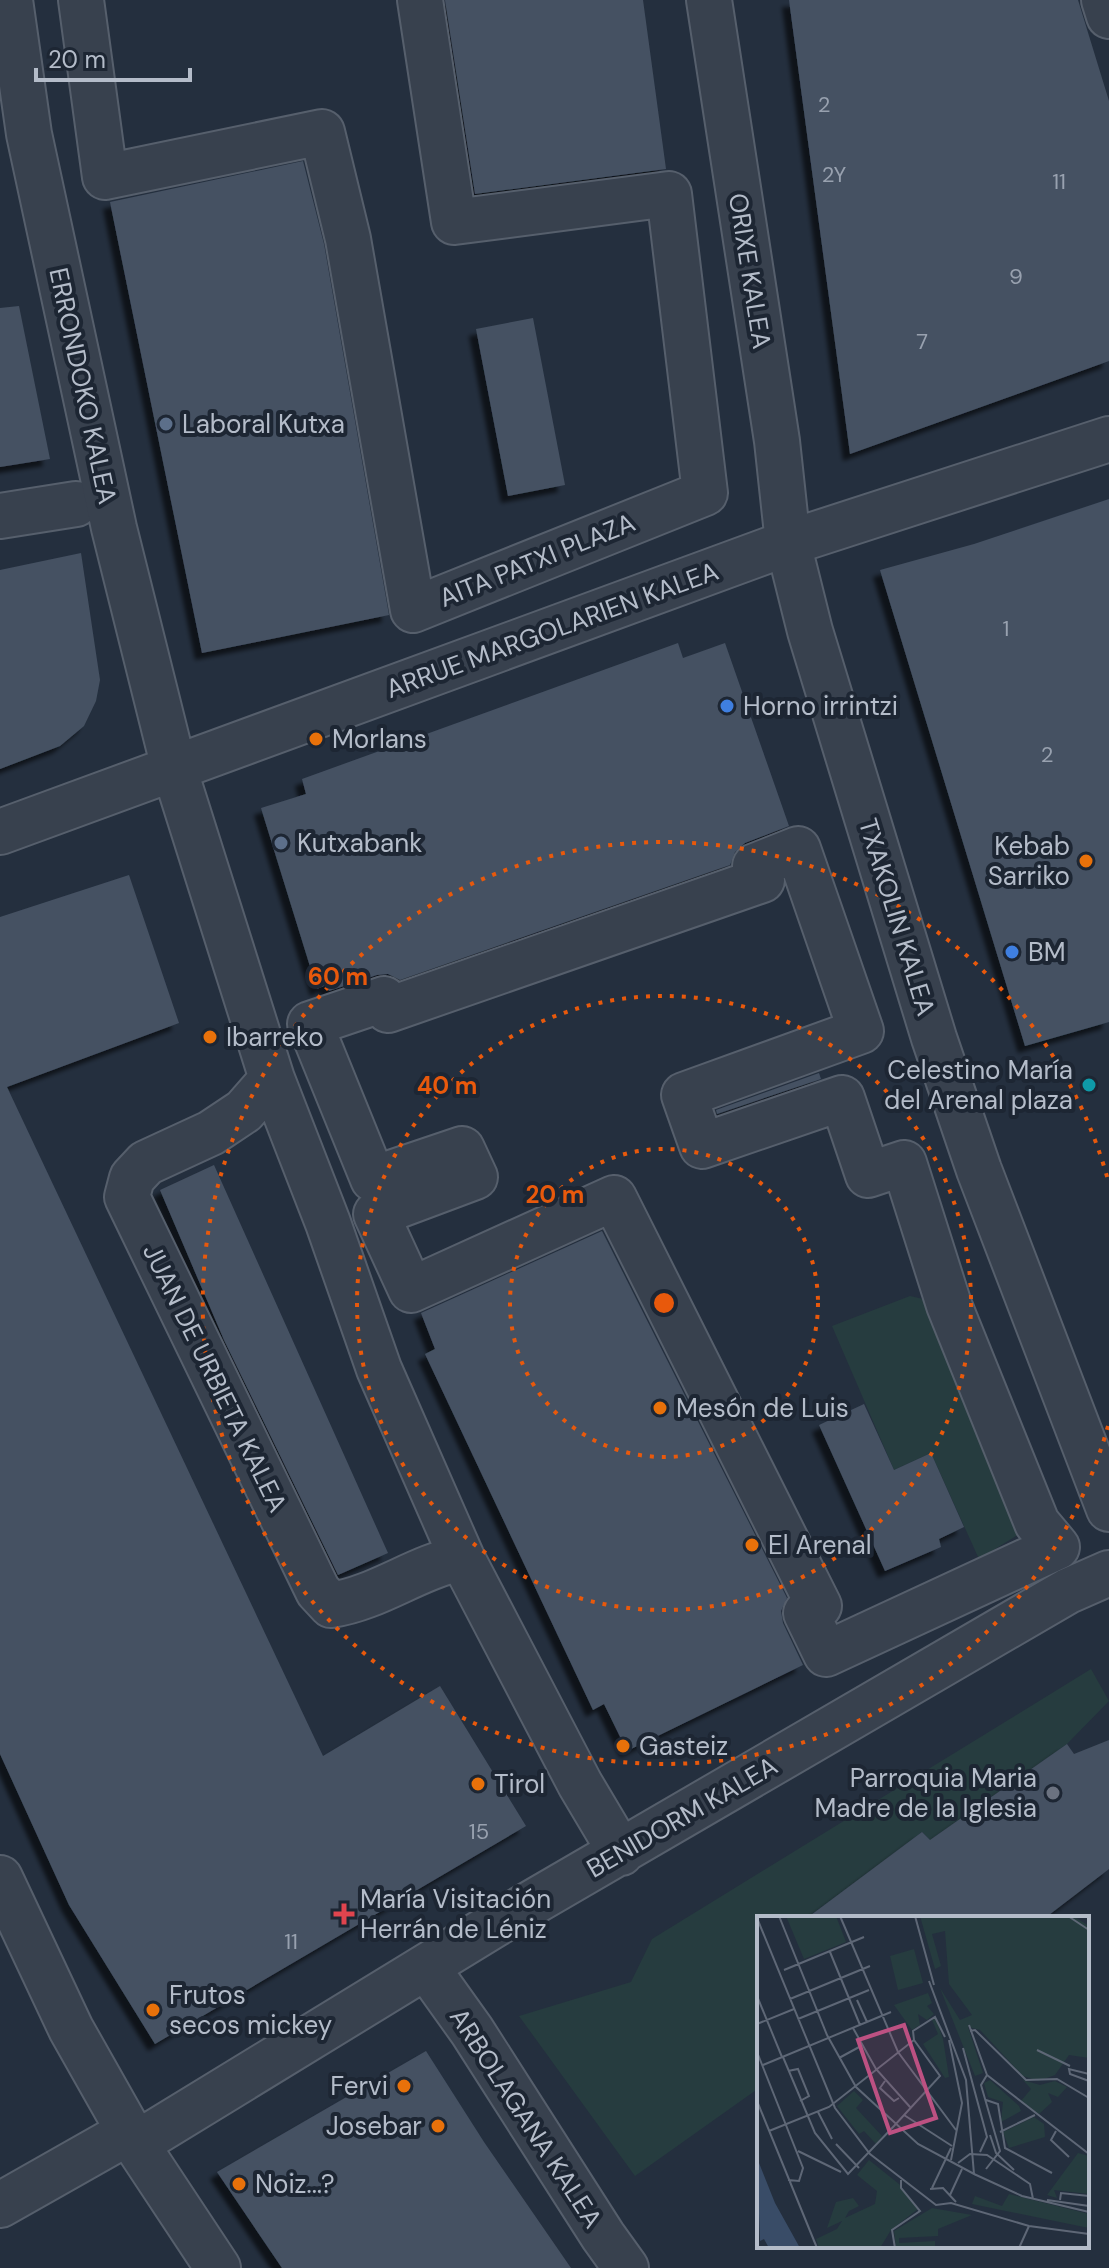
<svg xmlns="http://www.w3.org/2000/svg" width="1109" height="2268" viewBox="0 0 1109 2268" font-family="'DM Sans',sans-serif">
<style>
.green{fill:#263c3f}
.building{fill:#455162;filter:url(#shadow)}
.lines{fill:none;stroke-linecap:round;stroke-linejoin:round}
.pedestrian-casing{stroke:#565f6c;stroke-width:48}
.minor-casing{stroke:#565f6c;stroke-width:48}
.pedestrian{stroke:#38414e;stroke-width:44}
.minor{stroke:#38414e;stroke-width:44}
.ring{fill:none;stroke:#e8590c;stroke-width:4;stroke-dasharray:4 8}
.service-dot{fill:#5c6f8a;stroke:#1d2633;stroke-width:3}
.shop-dot{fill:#3f7fe0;stroke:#1d2633;stroke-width:3}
.food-dot{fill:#e8710a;stroke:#1d2633;stroke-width:3}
.culture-dot{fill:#0f9aa8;stroke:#1d2633;stroke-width:3}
.worship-dot{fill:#6b7280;stroke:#1d2633;stroke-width:3}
.health-dot{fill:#e0444e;stroke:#1d2633;stroke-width:3}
.labels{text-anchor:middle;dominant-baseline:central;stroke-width:8;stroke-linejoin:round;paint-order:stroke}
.number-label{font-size:22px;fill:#98a1af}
.street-label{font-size:26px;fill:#b4bcc9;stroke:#1d2633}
.poi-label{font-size:26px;fill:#b4bcc9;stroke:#1d2633;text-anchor:start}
.inset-road{fill:none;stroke:#5e6776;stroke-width:2}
.view{fill:#bd5182;fill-opacity:0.15;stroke:#bd5182;stroke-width:4}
.inset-edge{fill:none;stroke:#b4bcc9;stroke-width:4}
.centre{fill:#e8590c;stroke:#1d2633;stroke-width:4}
.ring-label{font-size:24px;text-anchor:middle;font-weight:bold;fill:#e8590c;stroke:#1d2633;stroke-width:8;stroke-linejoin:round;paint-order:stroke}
</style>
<defs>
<filter id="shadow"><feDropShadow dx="-7" dy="7" stdDeviation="2" flood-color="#0009"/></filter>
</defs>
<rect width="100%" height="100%" fill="#242f3e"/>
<!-- green -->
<path class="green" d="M910 1296 949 1305 1037 1523 979 1559 931 1453 894 1470 832 1326Z
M1091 1669 1109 1701 1067 1744 930 1840 922 1832 807 1918H759V2088L635 2176 519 2016 631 1982 652 1939Z"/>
<!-- building -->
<path class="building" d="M445 0H643L666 169 475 194Z
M789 0H1078L1109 101V361L850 454Z
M303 161 324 244 389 615 202 653 110 202Z
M19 306 50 459 0 467V308Z
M533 318 565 485 508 496 476 329Z
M1109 499V1022L1025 1046 880 570 974 544Z
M81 553 100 680 96 701 84 726 60 746 0 769V570Z
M678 643 683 658 725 643 789 826 745 843 735 852 730 865 400 980 388 974 377 975 329 991 326 985 317 989 261 808 306 794 302 779Z
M129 875 179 1023 7 1087 323 1756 440 1686 526 1826 155 2044 69 1905 0 1754V917Z
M819 1073 821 1079 717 1114 716 1110Z
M214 1165 388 1553 338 1575 224 1340 160 1190Z
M602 1231 787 1598 781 1611 783 1623 803 1665 627 1751 604 1704 593 1710 425 1354 435 1349 421 1313Z
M864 1404 894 1470 931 1453 964 1527 939 1539 941 1547 885 1571 819 1425Z
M1109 1740V1869L1045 1918H807L922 1832 930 1840 1067 1744 1074 1754Z
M426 2051 484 2142 571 2268H282L217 2172Z"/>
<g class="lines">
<!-- pedestrian casing -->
<g class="pedestrian-casing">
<path id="pedestrian" d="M81 0 105 177 322 132 348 239 413 610 705 493 669 194 454 222 420 0
M1104 0 1109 16
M0 516 76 504
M798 849 861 1031 684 1095 702 1146 842 1098 868 1175 904 1163 949 1305 1037 1523 1057 1547 826 1654 806 1613 819 1606 614 1198 411 1290 376 1214 475 1177 462 1149 373 1179 310 1024 384 999 388 1010 762 880 755 866Z"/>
</g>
<!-- minor casing -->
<g class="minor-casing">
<path id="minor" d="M10 0 29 134 114 528 174 768 272 1079 328 1223 379 1369 462 1558 580 1784 621 1853
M709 0 777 441 788 543 810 631 934 1038 979 1170 1109 1509
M0 832 788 543 1109 439
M272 1079 244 1111 211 1133 146 1163 132 1178 127 1197 318 1591 331 1605C378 1598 416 1567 462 1558
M0 1878 71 2029 136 2144 218 2268
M427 1968 472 2031 603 2236 626 2268
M136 2144 494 1925 1068 1591 1109 1573
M0 2205 129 2132"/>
</g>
<!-- pedestrian -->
<use href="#pedestrian" class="pedestrian"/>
<!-- minor -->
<use href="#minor" class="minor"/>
</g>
<!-- distance rings -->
<g class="ring">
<circle cx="664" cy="1303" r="154"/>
<circle cx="664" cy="1303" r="307"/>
<path d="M1108 1426A461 461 0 1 1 1108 1180"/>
</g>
<!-- markers -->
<g class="service-dot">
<circle cx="166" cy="424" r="8"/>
<circle cx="281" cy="843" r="8"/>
</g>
<g class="shop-dot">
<circle cx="727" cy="706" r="8"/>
<circle cx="1012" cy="952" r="8"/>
</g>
<g class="food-dot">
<circle cx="316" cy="739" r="8"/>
<circle cx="1086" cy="861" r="8"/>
<circle cx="210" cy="1037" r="8"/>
<circle cx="660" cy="1408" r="8"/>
<circle cx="752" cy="1545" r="8"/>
<circle cx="623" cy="1746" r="8"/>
<circle cx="478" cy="1784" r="8"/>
<circle cx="153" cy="2010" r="8"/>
<circle cx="404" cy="2086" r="8"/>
<circle cx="438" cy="2126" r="8"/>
<circle cx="239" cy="2184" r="8"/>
</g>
<circle class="culture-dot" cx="1089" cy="1085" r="8"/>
<circle class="worship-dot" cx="1053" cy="1793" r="8"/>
<path class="health-dot" d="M340 1902h8v8h8v8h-8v8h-8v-8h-8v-8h8z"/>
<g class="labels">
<!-- number labels -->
<g class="number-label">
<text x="824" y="104">2</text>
<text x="834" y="174">2Y</text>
<text x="1059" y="181">11</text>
<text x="1016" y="276">9</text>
<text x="922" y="341">7</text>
<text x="1006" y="628">1</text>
<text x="1047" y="754">2</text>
<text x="479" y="1831">15</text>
<text x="291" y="1941">11</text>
</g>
<!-- street labels -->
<g class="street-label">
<text transform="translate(750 271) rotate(81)">ORIXE KALEA</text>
<text transform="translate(83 386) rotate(78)">ERRONDOKO KALEA</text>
<text transform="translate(537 560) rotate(-22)">AITA PATXI PLAZA</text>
<text transform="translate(552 630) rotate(-20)">ARRUE MARGOLARIEN KALEA</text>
<text transform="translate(897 917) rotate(73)">TXAKOLIN KALEA</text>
<text transform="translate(215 1378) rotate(64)">JUAN DE URBIETA KALEA</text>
<text transform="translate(682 1817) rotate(-30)">BENIDORM KALEA</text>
<text transform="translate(526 2118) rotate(57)">ARBOLAGANA KALEA</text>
</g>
<!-- poi labels -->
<g class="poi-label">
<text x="182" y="424">Laboral Kutxa</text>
<text x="743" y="706">Horno irrintzi</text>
<text x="332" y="739">Morlans</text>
<text x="297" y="843">Kutxabank</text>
<text x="1070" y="846" text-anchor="end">Kebab<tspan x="1070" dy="30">Sarriko</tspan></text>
<text x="1028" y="952">BM</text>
<text x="226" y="1037">Ibarreko</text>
<text x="1073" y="1070" text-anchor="end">Celestino María<tspan x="1073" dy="30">del Arenal plaza</tspan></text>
<text x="676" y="1408">Mesón de Luis</text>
<text x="768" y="1545">El Arenal</text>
<text x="639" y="1746">Gasteiz</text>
<text x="1037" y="1778" text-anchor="end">Parroquia Maria<tspan x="1037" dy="30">Madre de la Iglesia</tspan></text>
<text x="494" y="1784">Tirol</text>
<text x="360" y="1899">María Visitación<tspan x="360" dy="30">Herrán de Léniz</tspan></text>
<text x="169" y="1995">Frutos<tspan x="169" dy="30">secos mickey</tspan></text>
<text x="388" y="2086" text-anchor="end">Fervi</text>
<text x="422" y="2126" text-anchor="end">Josebar</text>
<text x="255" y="2184">Noiz...?</text>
</g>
</g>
<!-- overview -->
<g transform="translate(757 1916)">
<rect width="332" height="332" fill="#242f3e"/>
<path d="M29 0H79L89 26 47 43ZM163 0H316L332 10V142L312 139 298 159 282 165 266 160 223 114 211 111 226 157 218 160 183 72 203 104 215 99 192 68 188 15 175 18 184 50 178 53ZM157 33 166 67 141 74 133 40ZM171 77 175 87 170 90 177 98 170 104 161 98 163 109 155 114 137 89ZM179 102 186 123 192 161 188 162 166 128 181 118 175 104ZM233 164 262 190 264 195 244 206 246 186 231 181 227 167ZM266 164 283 169 298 165 310 171 301 181 291 177 295 186 282 198 264 185 274 173ZM97 175 106 184 99 192 125 220 119 228 107 215 102 218 80 190ZM277 201 287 208 288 221 252 232 246 216ZM321 237 332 240V278L297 274 300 282 290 279ZM112 244 142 268 161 293 134 314 123 332H62L59 323 80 313 85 305 70 312 79 286 96 282 102 290 92 295 88 302 118 288 120 275 100 259ZM252 278 332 298V312L215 288 218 280 245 290ZM175 292 215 299 181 313V320L142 322V327L178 325V332H139L137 315Z" fill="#263c3f"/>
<path d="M0 242 18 287 43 332H12L7 323 3 325Z" fill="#394c67"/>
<path class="inset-road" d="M22 0 70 119 99 171 161 228 219 259M83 0 141 136 199 214M158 0 177 69M311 0 332 14M0 2 78 192 113 238 179 289 194 287 272 310 332 318M73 36 103 109M27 54 107 21M172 65 209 164 217 258 265 280 332 296M0 80 25 141M33 83 113 50M100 84 110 106M41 103 112 74M0 108 37 93M212 109 230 159M96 112 119 153 153 191M213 115 218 114 269 164 300 163 332 182M157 124 156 115 178 101 188 121M192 124 205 187 194 244M206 132 230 221 223 236M280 134 313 150M0 136 46 252 42 265 31 264M26 141 58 217 91 258 137 210M82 142 104 130M6 149 134 96M31 155 41 153 52 180 43 185M332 158 312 153 313 158 332 165M230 159 332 238M128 165 123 172 137 185 142 182M229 184 241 188 248 232 295 257M0 185 60 332M61 196 75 223M147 199 195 230M137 210 183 160 157 124M12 215 72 191 157 124M299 215 294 224 312 241M243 216 278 199M233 219 239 237 257 254M79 228 102 252M41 235 84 256M201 247 213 238 230 239 273 268 276 283M229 253 243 235 224 169 230 159M175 272 194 232M173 273 186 272 199 286M193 279 205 253M290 284 332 290M303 284 304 277 332 280M138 332 135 314 163 295 144 272V264M262 332 272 310"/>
<path class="view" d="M147 109 179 202 133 217 101 124Z"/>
<rect width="332" height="332" class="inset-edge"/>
</g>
<circle cx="664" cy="1303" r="12" class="centre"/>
<g class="ring-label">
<text x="338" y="985">60 m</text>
<text x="447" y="1094">40 m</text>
<text x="555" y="1203">20 m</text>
</g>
<!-- scale -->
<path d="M36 68v12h154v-12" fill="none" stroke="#b4bcc9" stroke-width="4"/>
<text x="48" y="68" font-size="24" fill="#b4bcc9" stroke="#1d2633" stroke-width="6" paint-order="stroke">20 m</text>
</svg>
